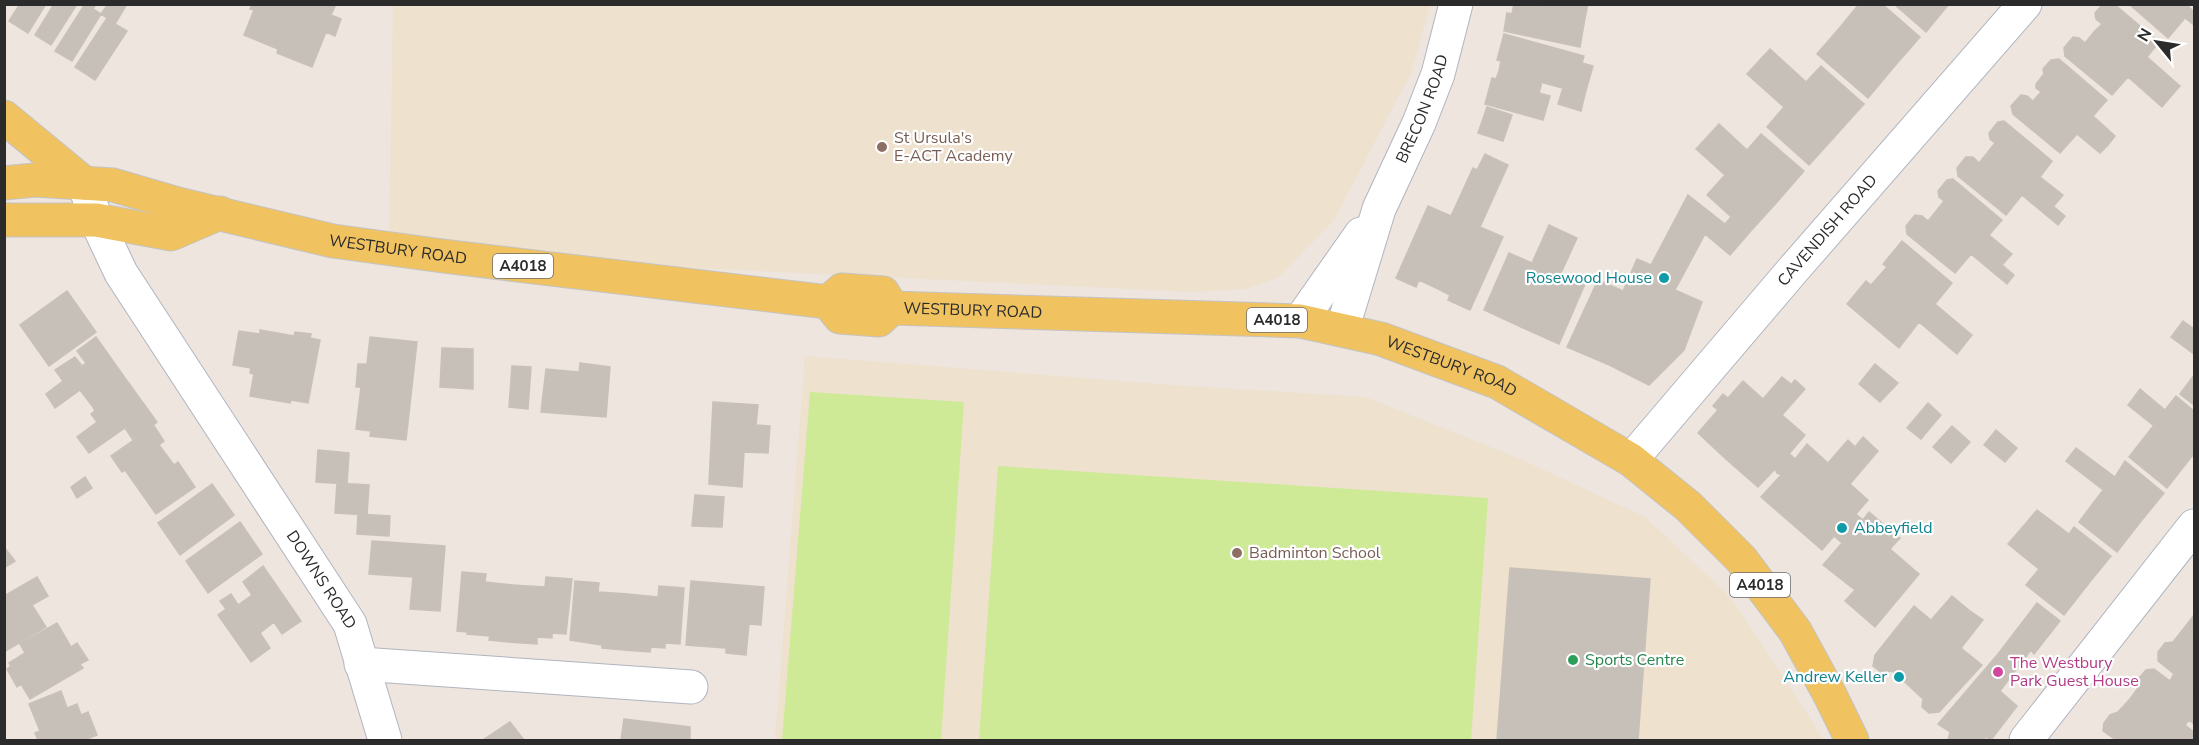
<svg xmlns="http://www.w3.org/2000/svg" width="2199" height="745" viewBox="0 0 2199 745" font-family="'Nunito Sans',sans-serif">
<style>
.education{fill:#eee1ce}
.pitch{fill:#ceea97}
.building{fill:#c6c0b9;stroke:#c9c1b7;stroke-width:1.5}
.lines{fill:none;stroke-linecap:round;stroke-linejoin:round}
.minor-casing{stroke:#b1b5bf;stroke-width:35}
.major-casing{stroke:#c4c4c4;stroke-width:35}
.minor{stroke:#fff;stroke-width:33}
.major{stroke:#f0c260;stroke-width:33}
.education-dot{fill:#8d6e63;stroke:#fff;stroke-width:2}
.culture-dot{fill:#0f9aa8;stroke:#fff;stroke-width:2}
.leisure-dot{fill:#2e9e5b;stroke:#fff;stroke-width:2}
.hotel-dot{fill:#d1479c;stroke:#fff;stroke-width:2}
.labels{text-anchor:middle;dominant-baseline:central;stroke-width:4.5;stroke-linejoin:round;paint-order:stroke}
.shield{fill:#fff;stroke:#6b6b6b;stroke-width:1.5}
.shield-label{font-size:15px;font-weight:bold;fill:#2b2b2b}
.street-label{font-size:16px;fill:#2b2b2b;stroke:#fff}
.education-label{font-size:16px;fill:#785e54;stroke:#fff;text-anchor:start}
.culture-label{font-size:16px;fill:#0d838f;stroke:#fff;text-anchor:end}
.leisure-label{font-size:16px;fill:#27864d;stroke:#fff;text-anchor:start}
.hotel-label{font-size:16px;fill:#b23c85;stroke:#fff;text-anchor:start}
</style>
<rect width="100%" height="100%" fill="#ede5de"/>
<!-- education -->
<path class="education" d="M393 5H1430L1411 73 1334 220 1279 277 1245 289 1191 292 389 253Z
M805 356 1173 385 1365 397 1518 458 1645 517 1723 590 1738 608 1824 740H775Z"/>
<!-- pitch -->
<path class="pitch" d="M810 392 964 402 941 740H782Z
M998 466 1488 498 1471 740H979Z"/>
<!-- building -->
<path class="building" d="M20 4H46L28 33 9 21Z
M54 4H77L51 45 35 35Z
M85 4H96L93 9 101 14 72 61 55 51Z
M108 4H127L115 24 127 31 95 80 75 67 107 18 101 14Z
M252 4H336L331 15 341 19 335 36 326 32 312 67 277 53 278 49 244 35 254 10 250 9Z
M1514 4 1585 18 1580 47 1504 31 1507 13 1512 14Z
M1520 4H1588L1585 18Z
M1859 4H1882L1920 37 1893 68 1842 25Z
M1894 4H1949L1926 32Z
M2103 4H2114L2159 42 2147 57 2180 86 2172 95 2094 32 2102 24 2096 19 2095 13Z
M2129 4H2186L2194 12V25L2185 18 2168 38Z
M1842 25 1893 68 1868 98 1817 54Z
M2094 32 2172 95 2162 107 2128 77 2112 95 2065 56 2064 48 2073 37 2079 38 2085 43Z
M1504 34 1584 56 1582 63 1593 66 1585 94 1499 71 1501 61 1497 60Z
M1770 49 1806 82 1821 66 1864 104 1838 133 1758 62Z
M2059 59 2107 100 2093 116 2115 136 2108 145 2036 88V84L2044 74 2043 69 2051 60Z
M1758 62 1838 133 1809 165 1767 127 1784 107 1747 74Z
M1499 71 1542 82 1539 93 1550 96 1543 120 1485 104 1492 78 1496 79Z
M1563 88 1585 94 1581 111 1558 104Z
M2041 92 2108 145 2100 153 2077 134 2060 153 2013 114 2011 106 2021 95 2027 96 2033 101Z
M1487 107 1512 115 1503 141 1478 133Z
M2004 121 2052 161 2040 177 2063 195 2053 207 1988 152 1995 143 1990 139 1989 133 1998 122Z
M1719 124 1747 150 1761 134 1804 171 1778 201 1707 137Z
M1707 137 1778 201 1749 233 1707 195 1725 175 1696 149Z
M1988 152 2065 216 2058 225 2022 195 2006 215 1958 176 1957 168 1966 157H1973L1979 163Z
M1485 154 1495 159 1436 288 1419 280 1416 287 1396 278 1428 206 1451 216 1473 168 1477 170Z
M1495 159 1508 165 1480 227 1503 237 1470 310 1448 300 1450 295 1436 288Z
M1953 179 2002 220 1989 235 2012 254 2002 265 1937 210 1944 201 1939 197 1938 191 1947 180Z
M1688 195 1725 224 1731 217 1749 233 1730 255 1705 234 1675 290 1702 302 1684 350 1649 385 1607 364 1651 265Z
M1937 210 2014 275 2007 284 1971 254 1955 273 1907 234 1906 226 1915 215 1922 216 1928 221Z
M1549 225 1564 232 1521 327 1484 310 1509 253 1532 263Z
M1564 232 1577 238 1561 273 1585 284 1559 344 1521 327Z
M1902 241 1952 283 1935 304 1972 335 1964 345 1880 275 1887 267 1883 264Z
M1637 259 1651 265 1607 364 1567 347 1598 280 1623 291Z
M1880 275 1964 345 1957 354 1919 322 1899 348 1847 304 1866 281 1871 285Z
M67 291 96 332 49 366 20 325Z
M2183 321 2194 329V354L2171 337Z
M260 330 294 336 295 332 311 334 310 338 320 340 308 403 291 400 290 403 250 396 254 374 250 373 251 368 233 365 239 331 260 334Z
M96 337 128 382 93 407 80 390 55 408 46 394 63 381 55 370 75 357 82 366 86 363 77 351Z
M370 337 417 342 406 440 370 436 371 431 356 429 361 387H356L358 364H367Z
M442 348 473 349V389L440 387Z
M580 363 610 367 606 417 541 412 546 369 579 372Z
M1875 364 1898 383 1880 402 1859 384Z
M512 366 531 367 528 409 509 407Z
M2194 375V405L2180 394Z
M1782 377 1791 384 1728 461 1698 433 1718 410 1713 406 1723 394 1728 398 1743 381 1763 399Z
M1795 380 1805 389 1782 415 1805 435 1789 454 1792 456 1777 473 1775 469 1758 487 1728 461Z
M128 382 157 422 133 440 125 428 89 453 77 437 97 422 91 414 95 411 93 407Z
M2140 389 2165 410 2176 396 2194 411V452L2192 456 2128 405Z
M713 402 758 405 756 425 770 426 768 453 744 452 742 487 709 484Z
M1928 403 1941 415 1921 439 1907 428Z
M2154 425 2192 456 2167 488 2129 457Z
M154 426 164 441 159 445 174 465 178 462 195 487 156 514 125 470 122 472 111 456Z
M1952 426 1970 442 1951 463 1933 447Z
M1996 430 2017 448 2005 462 1984 445Z
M1863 437 1878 451 1850 484 1868 500 1856 514 1863 520 1869 512 1900 538 1890 549 1919 574 1875 627 1845 601 1855 590 1823 565 1842 543 1834 536 1822 550 1761 497 1781 475 1777 473 1792 456 1795 459 1807 444 1828 463 1848 440 1855 447Z
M2076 448 2115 477 2125 461 2164 493 2142 520 2066 461Z
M318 450 349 453 347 484 316 482Z
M85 477 92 488 77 498 71 487Z
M337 483 369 485 367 515 335 513Z
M212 484 234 515 180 555 158 523Z
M2103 490 2142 520 2117 552 2079 522Z
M695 495 724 497 722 527 692 526Z
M2037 510 2069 534 2074 527 2111 556 2089 583 2021 529Z
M358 514 390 516 389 536 357 534Z
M240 522 262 554 208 593 186 561Z
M2021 529 2089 583 2064 615 2026 585 2039 569 2008 544Z
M372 541 445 546 440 611 410 609 413 577 369 574Z
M4 547 15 561 4 568Z
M263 566 301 621 282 634 274 622 260 633 270 648 251 662 218 615 226 609 220 601 231 594 238 605 252 595 243 582Z
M1510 568 1650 579 1638 740H1497Z
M462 572 486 574 485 582 513 585 508 642 489 640 490 636 467 634 468 632 457 631Z
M37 577 48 596 32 605 46 627 4 652V596Z
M546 577 572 579 566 634 552 633V638L537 637V644L508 642 513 585 545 587Z
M575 581 599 583 598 592 628 594 624 650 602 648V645L570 640Z
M691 581 764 587 761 625 749 624 746 655 726 653V648L686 645Z
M659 586 684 588 680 644 665 643V648L651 647 650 652 624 650 628 594 658 597Z
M1952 596 1970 611 1907 684 1892 671 1882 673 1873 666 1875 655 1914 606 1931 620Z
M2037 603 2060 621 2034 654 2031 650 2000 691 2017 706 1991 740 1986 737 1983 740H1948L1950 732 1938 724 1998 654Z
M1970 611 1983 620 1961 648 1982 665 1939 712 1929 713 1922 707 1923 699 1907 684Z
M2194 615V636L2184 628Z
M57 623 71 647 77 643 88 660 80 664 83 668 30 699 21 684 17 687 7 669 11 666 9 663 25 653 20 644Z
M2184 628 2194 636V690L2158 661V652L2165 643 2173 642Z
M2154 669 2170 681 2173 675 2194 690V724L2189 720 2185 725 2194 732V740H2182L2129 700 2138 688V679L2146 670Z
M61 691 67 708 77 704 81 715 88 712 97 735 84 740H38L35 733 40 731 29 704Z
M2129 700 2182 740H2116L2103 731 2104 723 2110 715 2118 712Z
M624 719 690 727V740H621Z
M510 722 524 740H483Z"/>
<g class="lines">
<!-- minor casing -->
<g class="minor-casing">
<g id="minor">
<path id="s1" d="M84 183 96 220 121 273 350 624 385 740"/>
<path d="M1300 321 1361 234"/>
<path id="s2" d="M1342 330 1379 209 1419 123 1438 74 1456 4"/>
<path id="s3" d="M1631 460 1792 271 2025 4"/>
<path d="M361 664 691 687"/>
<path d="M2026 740 2194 526"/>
</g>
</g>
<!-- major casing -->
<g class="major-casing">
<g id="major">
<path d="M4 117 84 183"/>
<path id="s4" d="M4 183 35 180 113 185 178 204 333 241 443 256 828 302 840 317 879 320 892 308 1300 321 1381 339 1497 382 1631 460 1688 506 1741 559 1795 631 1830 695 1852 740"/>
<path d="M4 220H96L171 234 220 213"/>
<path d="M828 302 842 290 883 293 892 308"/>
</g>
</g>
<!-- minor -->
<use href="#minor" class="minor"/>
<!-- major -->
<use href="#major" class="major"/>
</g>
<!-- markers -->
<g class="education-dot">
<circle cx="882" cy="147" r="6"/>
<circle cx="1237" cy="553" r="6"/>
</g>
<g class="culture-dot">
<circle cx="1664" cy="278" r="6"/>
<circle cx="1842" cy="528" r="6"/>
<circle cx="1899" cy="677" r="6"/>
</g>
<circle class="leisure-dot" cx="1573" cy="660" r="6"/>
<circle class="hotel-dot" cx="1998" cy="672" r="6"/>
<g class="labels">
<!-- shield labels -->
<g class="shield">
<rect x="493" y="254" width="60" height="24" rx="4.5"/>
<rect x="1247" y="308" width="60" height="24" rx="4.5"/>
<rect x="1730" y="573" width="60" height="24" rx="4.5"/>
</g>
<g class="shield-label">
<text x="523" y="266">A4018</text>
<text x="1277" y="320">A4018</text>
<text x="1760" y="585">A4018</text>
</g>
<!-- street labels -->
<g class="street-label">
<text stroke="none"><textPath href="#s2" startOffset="236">BRECON ROAD</textPath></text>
<text stroke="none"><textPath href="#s3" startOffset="302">CAVENDISH ROAD</textPath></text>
<text stroke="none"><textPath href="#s4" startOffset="402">WESTBURY ROAD</textPath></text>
<text stroke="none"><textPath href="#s4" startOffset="992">WESTBURY ROAD</textPath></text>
<text stroke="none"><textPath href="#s4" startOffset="1478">WESTBURY ROAD</textPath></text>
<text stroke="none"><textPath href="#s1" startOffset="464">DOWNS ROAD</textPath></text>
</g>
<!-- education labels -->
<g class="education-label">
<text x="894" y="138">St Ursula's<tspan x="894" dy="18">E-ACT Academy</tspan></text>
<text x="1249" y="553">Badminton School</text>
</g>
<!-- culture labels -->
<g class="culture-label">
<text x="1652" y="278">Rosewood House</text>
<text x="1854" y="528" text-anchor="start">Abbeyfield</text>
<text x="1887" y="677">Andrew Keller</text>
</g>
<!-- leisure labels -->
<g class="leisure-label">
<text x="1585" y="660">Sports Centre</text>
</g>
<!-- hotel labels -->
<g class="hotel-label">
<text x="2010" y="663">The Westbury<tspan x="2010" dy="18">Park Guest House</tspan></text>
</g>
</g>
<!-- border -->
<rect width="2199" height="745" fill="none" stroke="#2b2b2b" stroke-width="12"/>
<!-- north arrow -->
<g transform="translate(2157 42) rotate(300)" stroke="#ffffff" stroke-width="4.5" paint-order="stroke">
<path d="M0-4.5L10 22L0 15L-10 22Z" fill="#2b2b2b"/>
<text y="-9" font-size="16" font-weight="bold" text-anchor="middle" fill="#2b2b2b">N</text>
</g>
</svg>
